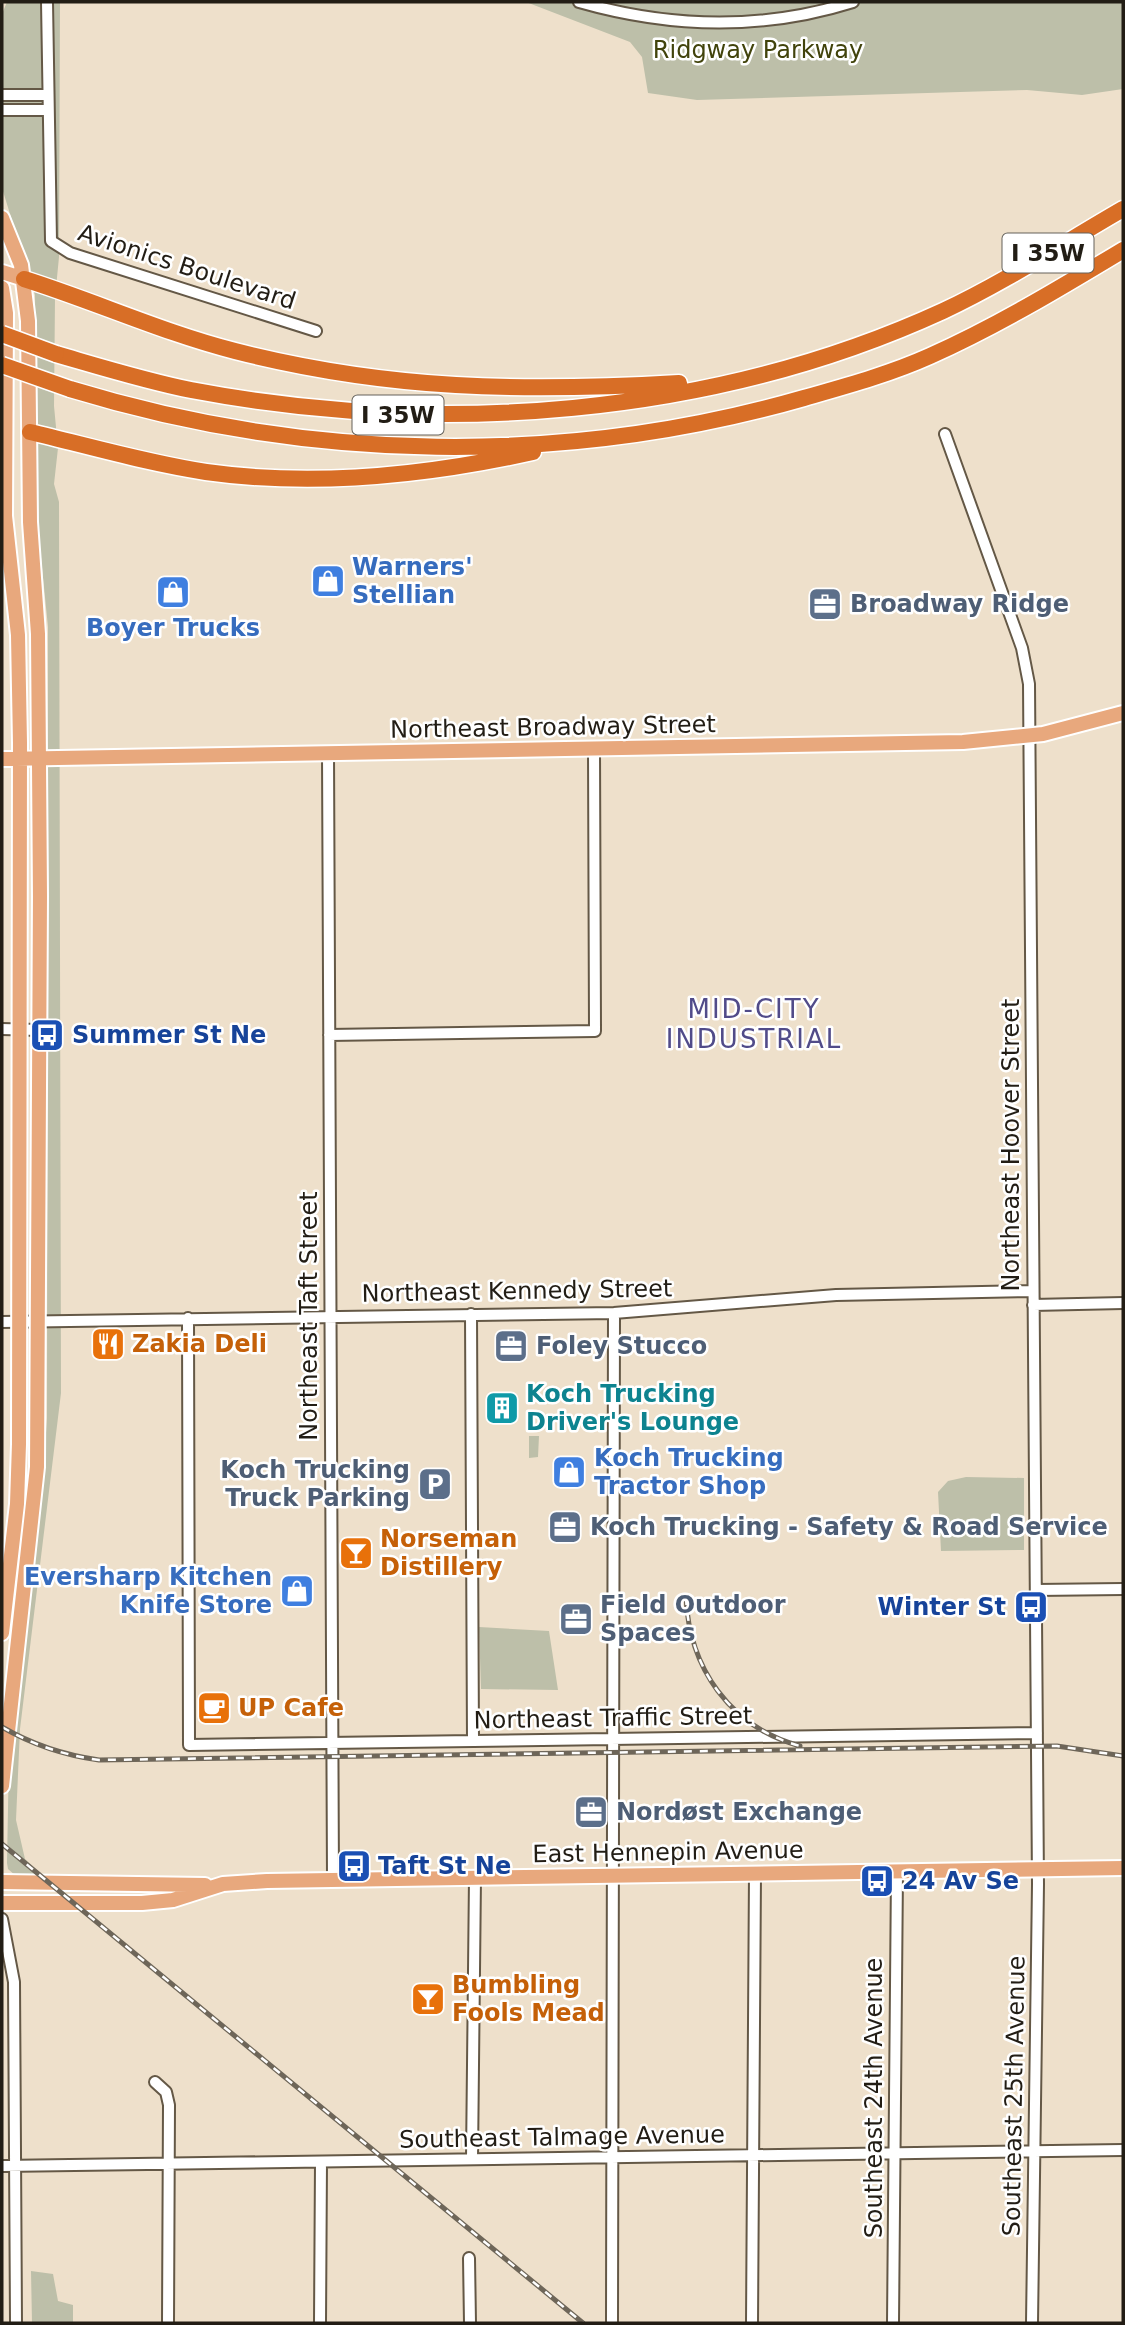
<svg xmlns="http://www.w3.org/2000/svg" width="1125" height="2325" viewBox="0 0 1125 2325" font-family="'DejaVu Sans',sans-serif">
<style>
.green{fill:#bdbfa9}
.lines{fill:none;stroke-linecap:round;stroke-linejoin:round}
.minor-casing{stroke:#645846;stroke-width:14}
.major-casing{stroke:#fff;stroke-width:18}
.highway-casing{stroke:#fff;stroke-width:19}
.minor{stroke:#fff;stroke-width:10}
.major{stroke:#e8a87d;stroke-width:14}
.highway{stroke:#d86e26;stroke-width:16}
.rail-casing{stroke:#6e6659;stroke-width:5}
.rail{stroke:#fff;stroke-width:2.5;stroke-dasharray:8;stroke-linecap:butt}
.highway-bridge-casing{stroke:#fff;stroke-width:19;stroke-linecap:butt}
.highway-bridge{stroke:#d86e26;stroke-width:16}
.labels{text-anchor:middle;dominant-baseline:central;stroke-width:5;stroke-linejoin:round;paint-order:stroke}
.shield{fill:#fff;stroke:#64615b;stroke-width:2}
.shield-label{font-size:23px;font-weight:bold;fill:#221d15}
.park-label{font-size:24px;fill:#41430b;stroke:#fff}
.street-label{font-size:24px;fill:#221d15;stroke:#fff}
.shop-label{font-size:24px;font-weight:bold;fill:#366cbe;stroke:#fff;text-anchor:start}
.service-label{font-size:24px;font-weight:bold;fill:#4e5e75;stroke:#fff;text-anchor:start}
.transit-label{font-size:24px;font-weight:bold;fill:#164399;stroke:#fff;text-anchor:start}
.food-label{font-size:24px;font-weight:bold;fill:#c56008;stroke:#fff;text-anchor:start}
.culture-label{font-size:24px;font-weight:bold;fill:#0d838f;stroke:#fff;text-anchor:start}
.neighbourhood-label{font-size:26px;letter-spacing:2px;fill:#514b89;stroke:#fff}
</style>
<rect width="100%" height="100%" fill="#eee0cb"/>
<!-- green -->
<path class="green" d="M7 2H60L59 257 55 298 54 406 58 448 54 484 59 502 61 1393 20 1729 16 1820 25 1859 44 1877 16 1876 8 1869 7 1863 9 1755 41 1506 47 1418 48 627 37 518 35 295 2 188V14Z
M526 2H1123V89L1082 95 1027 90 697 100 648 93 642 57 630 42Z
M529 1436H539L538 1457 529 1458Z
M966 1477 1024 1478V1550L941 1551 938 1492 948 1481Z
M479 1627 549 1631 558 1690 481 1689Z
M31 2271 53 2274 58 2301 73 2305V2323H32Z"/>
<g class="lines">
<!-- minor casing -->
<g class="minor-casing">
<path id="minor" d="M47 2 51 241 70 253 316 331
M579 2C670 28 761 31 853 2
M2 95H47
M2 110H47
M945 434 1022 648 1029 684 1038 1884 1032 2323
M328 753 333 1880
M2 1029 39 1030
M329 1035 595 1031 594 748
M1033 1305 1123 1303
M471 1314 473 1741
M188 1318 189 1745 1037 1733
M2 1322 614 1313 836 1295 1033 1291
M1036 1590 1123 1589
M2 1919 14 1982 16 2323
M155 2082 166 2092 169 2105 168 2323
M472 2159 475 1877
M2 2166 1123 2150
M469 2258 470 2323
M320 2323 321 2162
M612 2323 614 1313
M752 2323 755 1873
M893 2323 897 1872"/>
</g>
<!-- major casing -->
<g class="major-casing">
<path id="major" d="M2 218 21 265 28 321 30 522 38 634 40 896 37 1467 2 1786
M2 272 24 279
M2 288 6 313 5 516 18 635 20 743 19 1444 17 1504 2 1633
M2 759 963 742 1043 734 1123 713
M2 1882 205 1885
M2 1903H142L173 1900 223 1884 267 1881 1123 1868"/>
</g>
<!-- highway casing -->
<g class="highway-casing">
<path id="highway" d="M24 279C94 301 164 333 235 351 388 390 523 392 679 383
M56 354C101 367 146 381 191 390 439 437 712 417 943 311 1005 282 1064 243 1123 209
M70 389C309 462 564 467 804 398 846 386 890 374 930 356 997 326 1060 288 1123 250
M30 432C89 446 147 463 206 472 313 487 429 475 533 452"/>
</g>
<!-- minor -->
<use href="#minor" class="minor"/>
<!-- major -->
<use href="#major" class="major"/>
<!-- highway -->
<use href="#highway" class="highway"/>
<!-- rail casing -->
<g class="rail-casing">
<path id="rail" d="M686 1597C689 1668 730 1727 800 1746
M2 1727C33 1745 63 1755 99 1760L1057 1746 1123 1756
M2 1844 583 2323"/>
</g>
<!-- rail -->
<use href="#rail" class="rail"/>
<!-- highway-bridge casing -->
<g class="highway-bridge-casing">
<path id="highway-bridge" d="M2 334 56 354
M2 365 70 389"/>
</g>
<!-- highway-bridge -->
<use href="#highway-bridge" class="highway-bridge"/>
</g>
<!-- icons -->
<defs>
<g id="shop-square" transform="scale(1.75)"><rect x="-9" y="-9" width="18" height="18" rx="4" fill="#3f7fe0" stroke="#fff"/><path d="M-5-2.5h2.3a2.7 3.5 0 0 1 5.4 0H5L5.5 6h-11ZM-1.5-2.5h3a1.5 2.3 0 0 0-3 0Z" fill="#fff"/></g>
<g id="office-square" transform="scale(1.75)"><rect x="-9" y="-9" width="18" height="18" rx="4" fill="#5c6f8a" stroke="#fff"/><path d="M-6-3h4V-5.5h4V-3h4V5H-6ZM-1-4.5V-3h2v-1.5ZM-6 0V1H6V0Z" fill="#fff"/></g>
<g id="bus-square" transform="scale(1.75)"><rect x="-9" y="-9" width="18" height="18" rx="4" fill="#1a4fb4" stroke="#fff"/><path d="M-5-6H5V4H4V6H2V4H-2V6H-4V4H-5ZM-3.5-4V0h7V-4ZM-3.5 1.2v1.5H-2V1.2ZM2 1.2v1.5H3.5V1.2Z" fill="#fff"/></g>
<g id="restaurant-square" transform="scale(1.75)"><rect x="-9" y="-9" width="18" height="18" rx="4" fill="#e8710a" stroke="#fff"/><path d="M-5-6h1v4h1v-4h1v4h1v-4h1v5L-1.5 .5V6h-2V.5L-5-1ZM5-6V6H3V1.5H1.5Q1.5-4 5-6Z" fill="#fff"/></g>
<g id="building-square" transform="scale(1.75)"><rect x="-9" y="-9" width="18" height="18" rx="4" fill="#0f9aa8" stroke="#fff"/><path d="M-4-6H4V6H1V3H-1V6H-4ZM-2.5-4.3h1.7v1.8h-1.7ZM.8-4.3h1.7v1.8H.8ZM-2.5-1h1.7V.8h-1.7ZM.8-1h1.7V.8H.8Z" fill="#fff"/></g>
<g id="parking-square" transform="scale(1.75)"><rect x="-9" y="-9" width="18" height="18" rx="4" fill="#5c6f8a" stroke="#fff"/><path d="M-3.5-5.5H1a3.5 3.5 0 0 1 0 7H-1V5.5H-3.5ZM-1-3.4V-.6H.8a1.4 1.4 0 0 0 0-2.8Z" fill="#fff"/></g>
<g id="bar-square" transform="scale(1.75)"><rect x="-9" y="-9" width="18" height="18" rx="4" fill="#e8710a" stroke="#fff"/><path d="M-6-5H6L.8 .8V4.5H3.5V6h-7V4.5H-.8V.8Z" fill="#fff"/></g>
<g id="cafe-square" transform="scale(1.75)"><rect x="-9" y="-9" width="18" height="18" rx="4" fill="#e8710a" stroke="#fff"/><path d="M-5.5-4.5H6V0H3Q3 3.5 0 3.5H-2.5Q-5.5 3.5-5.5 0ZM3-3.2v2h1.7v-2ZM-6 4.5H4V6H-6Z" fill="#fff"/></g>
</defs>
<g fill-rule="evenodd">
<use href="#shop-square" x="328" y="581"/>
<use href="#shop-square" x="173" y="592"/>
<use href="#office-square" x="825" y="604"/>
<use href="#bus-square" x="47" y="1035"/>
<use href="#restaurant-square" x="108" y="1344"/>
<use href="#office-square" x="511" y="1346"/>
<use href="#building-square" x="502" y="1408"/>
<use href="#shop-square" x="569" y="1472"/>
<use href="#parking-square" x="435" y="1484"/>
<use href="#office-square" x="565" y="1527"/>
<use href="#bar-square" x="356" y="1553"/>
<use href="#shop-square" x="297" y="1591"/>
<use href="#bus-square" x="1031" y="1607"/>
<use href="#office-square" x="576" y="1619"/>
<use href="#cafe-square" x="214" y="1708"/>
<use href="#office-square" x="591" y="1812"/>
<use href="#bus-square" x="354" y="1866"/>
<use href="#bus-square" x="877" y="1881"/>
<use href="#bar-square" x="428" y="1999"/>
</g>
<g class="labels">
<!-- shield labels -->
<g class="shield">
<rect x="1002.5" y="233.5" width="91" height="39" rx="5"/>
<rect x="352.5" y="395.5" width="91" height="39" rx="5"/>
</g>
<g class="shield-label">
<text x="1048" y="253">I 35W</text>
<text x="398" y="415">I 35W</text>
</g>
<!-- park labels -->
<g class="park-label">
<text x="758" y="50">Ridgway Parkway</text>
</g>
<!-- street labels -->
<g class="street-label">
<text transform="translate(187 267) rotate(18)">Avionics Boulevard</text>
<text transform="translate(553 727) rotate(-1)">Northeast Broadway Street</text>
<text transform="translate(1011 1145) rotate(-90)">Northeast Hoover Street</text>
<text transform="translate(517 1291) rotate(-1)">Northeast Kennedy Street</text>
<text transform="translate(309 1316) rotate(-90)">Northeast Taft Street</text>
<text transform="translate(613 1718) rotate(-1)">Northeast Traffic Street</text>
<text transform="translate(668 1852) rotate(-1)">East Hennepin Avenue</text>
<text transform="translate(1014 2096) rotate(-89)">Southeast 25th Avenue</text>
<text transform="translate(874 2098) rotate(-90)">Southeast 24th Avenue</text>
<text transform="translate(562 2137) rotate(-1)">Southeast Talmage Avenue</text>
</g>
<!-- shop labels -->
<g class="shop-label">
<text x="352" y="567">Warners'<tspan x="352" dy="28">Stellian</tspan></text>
<text x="173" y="628" text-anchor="middle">Boyer Trucks</text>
<text x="594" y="1458">Koch Trucking<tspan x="594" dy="28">Tractor Shop</tspan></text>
<text x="272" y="1577" text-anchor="end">Eversharp Kitchen<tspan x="272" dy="28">Knife Store</tspan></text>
</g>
<!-- service labels -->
<g class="service-label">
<text x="850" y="604">Broadway Ridge</text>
<text x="536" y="1346">Foley Stucco</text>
<text x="410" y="1470" text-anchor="end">Koch Trucking<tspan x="410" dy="28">Truck Parking</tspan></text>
<text x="590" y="1527">Koch Trucking - Safety &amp; Road Service</text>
<text x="600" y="1605">Field Outdoor<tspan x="600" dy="28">Spaces</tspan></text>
<text x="616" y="1812">Nordøst Exchange</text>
</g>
<!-- transit labels -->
<g class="transit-label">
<text x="72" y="1035">Summer St Ne</text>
<text x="1006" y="1607" text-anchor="end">Winter St</text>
<text x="378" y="1866">Taft St Ne</text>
<text x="902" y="1881">24 Av Se</text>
</g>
<!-- food labels -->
<g class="food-label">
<text x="132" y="1344">Zakia Deli</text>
<text x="380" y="1539">Norseman<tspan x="380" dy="28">Distillery</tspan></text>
<text x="238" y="1708">UP Cafe</text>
<text x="452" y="1985">Bumbling<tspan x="452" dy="28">Fools Mead</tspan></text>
</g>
<!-- culture labels -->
<g class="culture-label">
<text x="526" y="1394">Koch Trucking<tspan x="526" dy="28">Driver's Lounge</tspan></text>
</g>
<!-- neighbourhood labels -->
<g class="neighbourhood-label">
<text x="754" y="1009">MID-CITY<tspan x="754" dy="30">INDUSTRIAL</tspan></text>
</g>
</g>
<!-- border -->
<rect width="1125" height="2325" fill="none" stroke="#221d15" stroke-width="7"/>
</svg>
